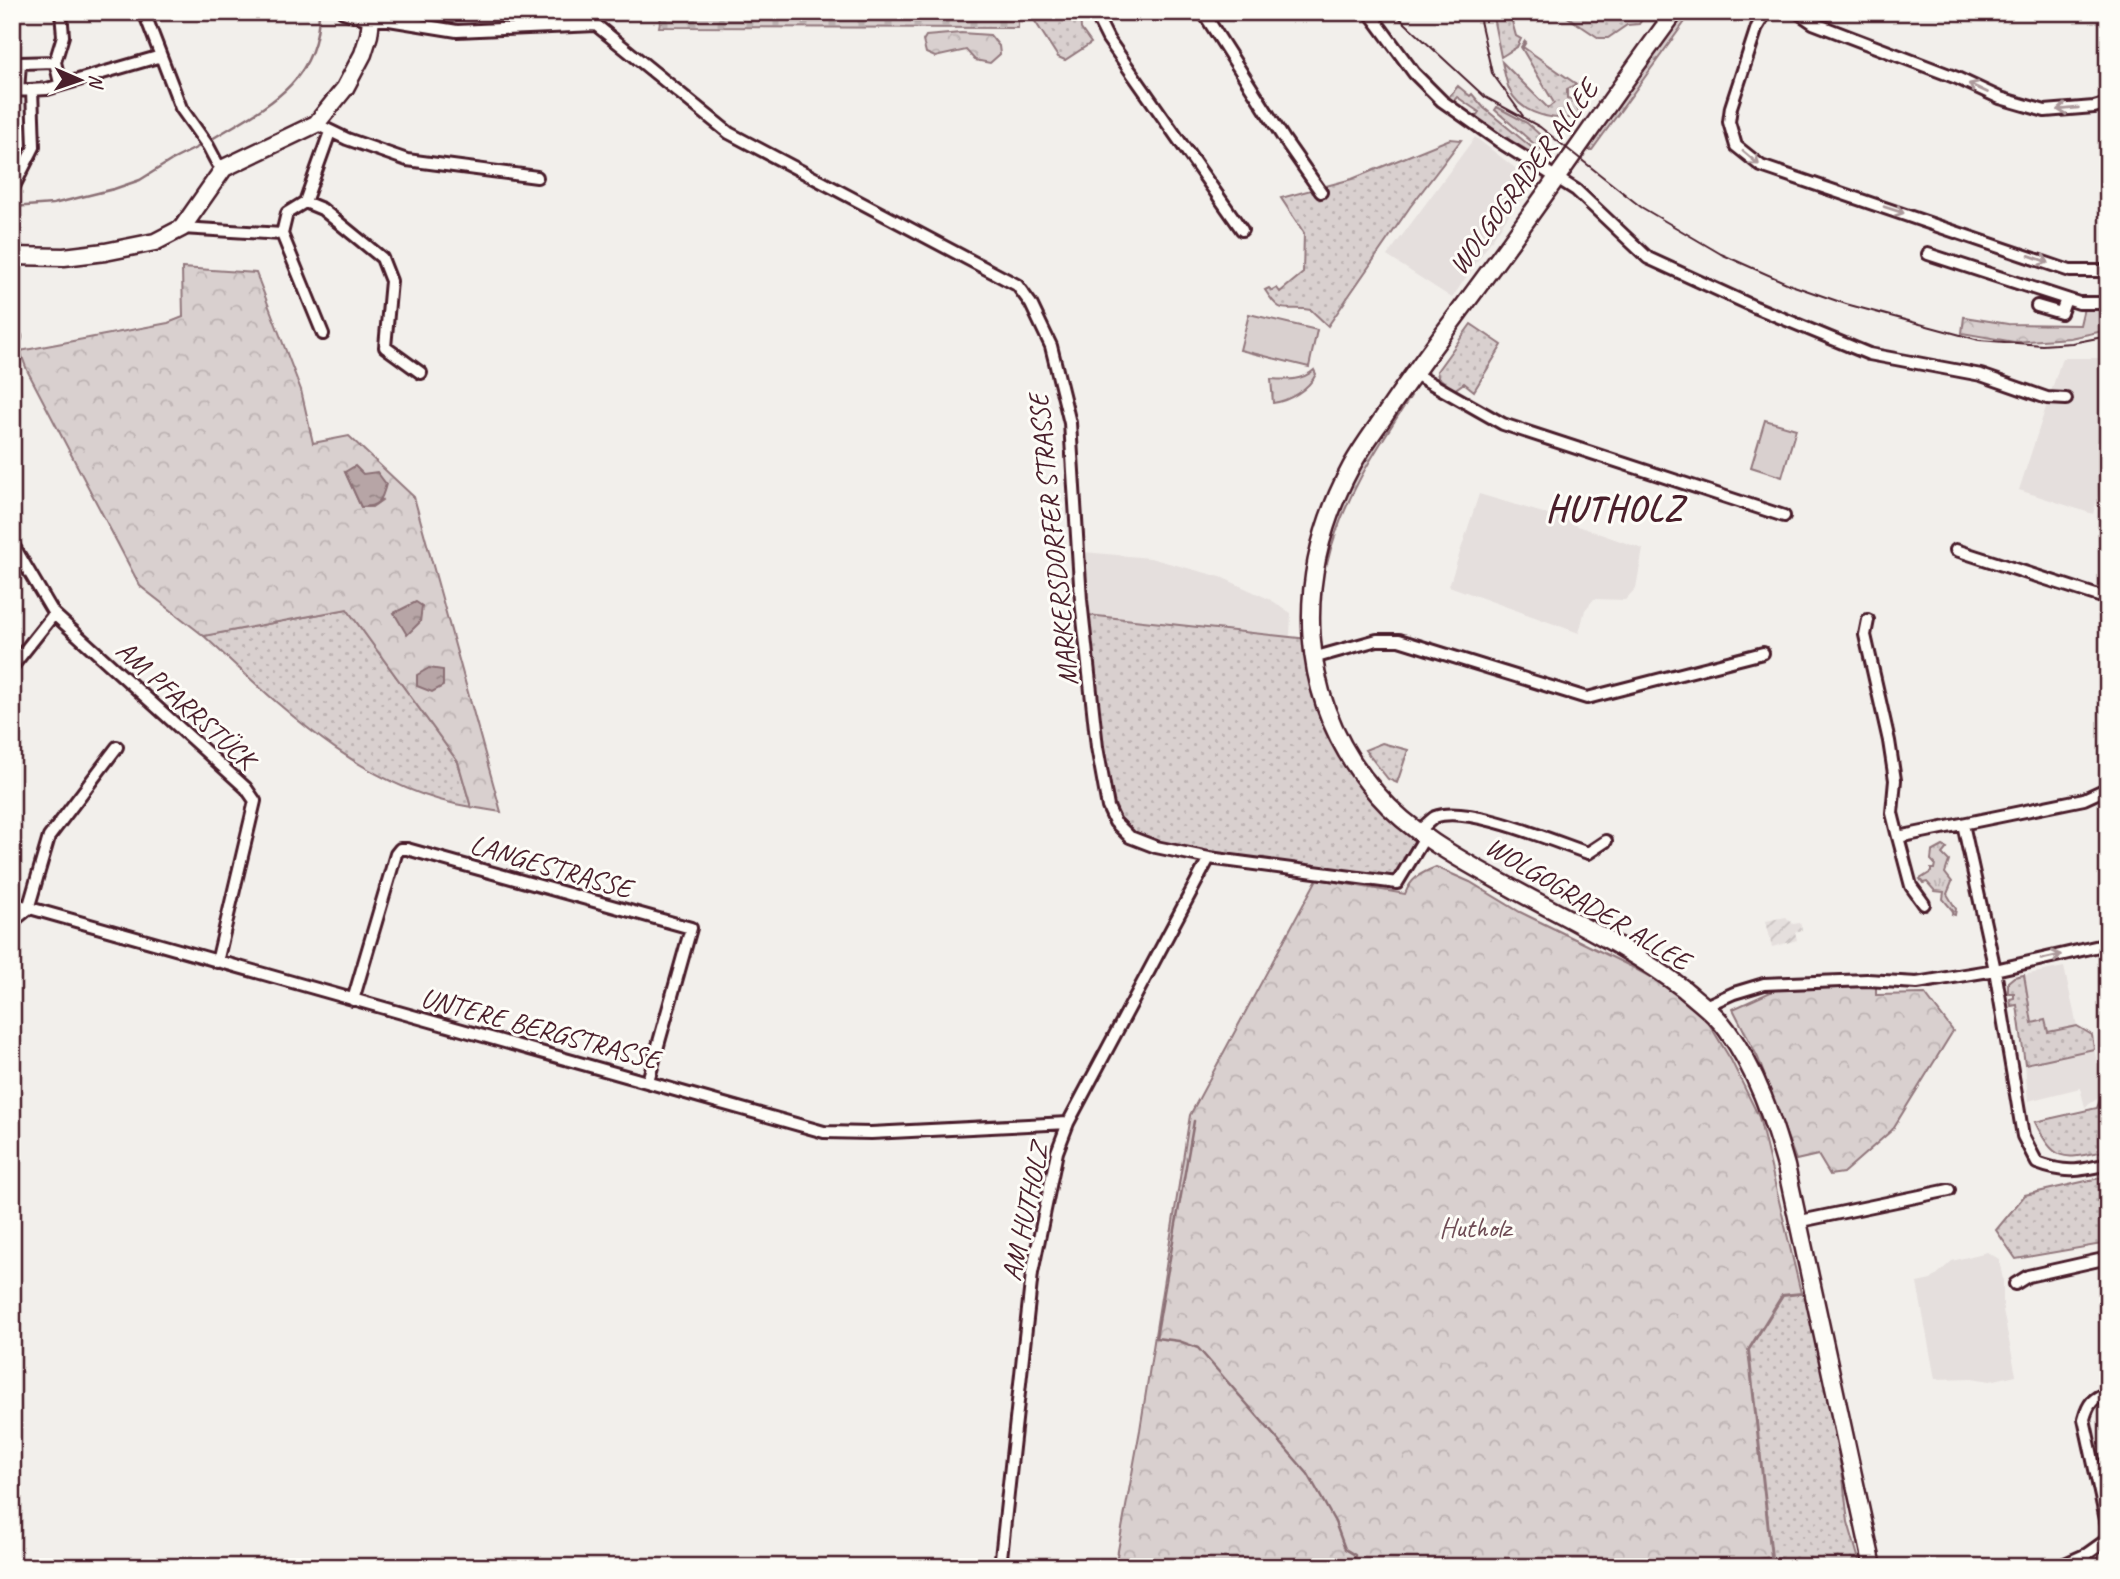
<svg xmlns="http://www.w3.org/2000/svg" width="2120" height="1579" viewBox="0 0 2120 1579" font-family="Caveat,sans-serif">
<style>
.built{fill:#e5dfdd}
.industrial{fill:url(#industrial-furrows)}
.grass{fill:url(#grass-dots);stroke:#92787d;stroke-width:2}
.forest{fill:url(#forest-crowns);stroke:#92787d;stroke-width:2;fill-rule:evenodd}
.cemetery{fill:url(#cemetery-stones);stroke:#92787d;stroke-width:2}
.park{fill:url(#park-tufts);stroke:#92787d;stroke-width:2}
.garden{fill:#d9d0cf;stroke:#92787d;stroke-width:2}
.water{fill:url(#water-ripples);stroke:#8b6f75;stroke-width:2}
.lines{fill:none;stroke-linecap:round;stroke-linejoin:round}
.stream{stroke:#8b6f75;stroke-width:2.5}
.street-casing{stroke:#4a1f2b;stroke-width:16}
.secondary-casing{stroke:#4a1f2b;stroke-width:21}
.street{stroke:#fdfcf7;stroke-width:10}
.secondary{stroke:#fdfcf7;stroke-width:16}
.tram{stroke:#4a1f2b;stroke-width:2}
.oneway{stroke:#ac999b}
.labels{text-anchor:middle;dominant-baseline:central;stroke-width:6;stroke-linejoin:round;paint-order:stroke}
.street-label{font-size:28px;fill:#4a1f2b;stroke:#fdfcf7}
.park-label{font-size:28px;fill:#6e4b54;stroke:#fdfcf7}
.district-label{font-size:35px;font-weight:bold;letter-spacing:2px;fill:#4a1f2b;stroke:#fdfcf7}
</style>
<defs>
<pattern id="industrial-furrows" width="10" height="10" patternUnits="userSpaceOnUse" patternTransform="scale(1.75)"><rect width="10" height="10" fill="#e5dfdd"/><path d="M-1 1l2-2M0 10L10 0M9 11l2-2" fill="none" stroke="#c6bfbe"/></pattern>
<pattern id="grass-dots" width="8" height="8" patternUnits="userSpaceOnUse" patternTransform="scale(1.75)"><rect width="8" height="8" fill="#d9d0cf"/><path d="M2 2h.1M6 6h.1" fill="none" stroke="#bcb2b2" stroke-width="1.8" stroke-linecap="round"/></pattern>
<pattern id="forest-crowns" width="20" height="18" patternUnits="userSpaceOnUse" patternTransform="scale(1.75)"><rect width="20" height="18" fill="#d9d0cf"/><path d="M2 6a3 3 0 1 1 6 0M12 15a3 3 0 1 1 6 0" fill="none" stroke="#bcb2b2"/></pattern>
<pattern id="cemetery-stones" width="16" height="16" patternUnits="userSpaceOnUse" patternTransform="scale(1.75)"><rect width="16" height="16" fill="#d9d0cf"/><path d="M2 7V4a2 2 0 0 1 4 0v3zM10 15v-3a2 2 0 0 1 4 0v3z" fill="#bcb2b2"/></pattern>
<pattern id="park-tufts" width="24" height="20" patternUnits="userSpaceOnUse" patternTransform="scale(1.75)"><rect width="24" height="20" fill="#d9d0cf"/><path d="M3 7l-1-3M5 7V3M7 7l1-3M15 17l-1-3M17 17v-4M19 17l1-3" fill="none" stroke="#bcb2b2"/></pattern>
<pattern id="water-ripples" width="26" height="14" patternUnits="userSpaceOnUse" patternTransform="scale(1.75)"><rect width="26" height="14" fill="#b7a5a6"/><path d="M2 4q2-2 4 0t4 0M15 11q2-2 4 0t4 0" fill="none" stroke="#978687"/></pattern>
</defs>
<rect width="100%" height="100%" fill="#f2efeb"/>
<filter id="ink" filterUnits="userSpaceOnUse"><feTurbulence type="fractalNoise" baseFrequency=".0143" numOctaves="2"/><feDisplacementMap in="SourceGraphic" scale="14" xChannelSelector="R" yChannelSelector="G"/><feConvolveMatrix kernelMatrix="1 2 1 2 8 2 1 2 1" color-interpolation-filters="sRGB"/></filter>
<g filter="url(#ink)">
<!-- built -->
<path class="built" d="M1475 137 1532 181 1452 298 1387 256Z
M2108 354V468H2106L2093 514 2019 490 2062 358H2099Z
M1479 494 1567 520 1572 524 1643 549 1636 588 1625 600 1594 599 1585 610 1579 633 1449 586Z
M1084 552 1150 558 1221 577 1271 600 1291 613 1290 637 1088 615Z
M2064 967 2077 1026 2047 1032 2032 1023 2024 975Z
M2094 1049 2100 1076 2097 1099 2085 1107 2080 1088 2028 1101 2025 1064Z
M1987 1252 1999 1259 2003 1280V1311L2016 1375 1990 1381 1972 1378 1935 1379 1917 1283 1931 1280 1952 1261Z"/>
<!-- industrial -->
<path class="industrial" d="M1786 917 1793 924 1800 923 1802 930 1795 932 1797 940 1772 947 1766 921Z"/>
<!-- grass -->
<path class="grass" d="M1029 12H1080L1081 29 1091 43 1065 60 1058 57Z
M1492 12H1506L1511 18 1516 36 1521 39 1517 47 1501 57Z
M1560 12H1647L1639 24 1627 25 1608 38H1599Z
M1683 12H1692L1592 150H1589L1595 135Z
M1525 41 1526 42 1523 47 1576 84 1567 89V98L1575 100 1581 117C1556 121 1521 116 1509 89 1506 81 1504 71 1502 62L1548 108 1554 103 1521 47Z
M1458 86 1470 96 1472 94 1484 108 1541 155 1539 157 1474 119 1479 112 1457 97 1452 103 1447 99Z
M1497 107 1527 123 1550 144 1549 147 1540 149 1495 110Z
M1450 139 1461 140 1410 207 1328 326 1311 310C1283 305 1283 318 1265 290L1269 288 1272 291 1277 288 1280 292 1303 273 1304 233 1281 198 1352 179Z
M1471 324 1502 345 1474 391 1464 383 1454 390 1438 377 1437 371Z
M1408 394 1411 396C1376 449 1341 502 1327 564L1322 560C1337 498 1372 445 1408 394Z
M347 609 458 762 471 807C363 790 281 707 204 636Z
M1088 615 1308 639 1322 718 1395 821 1416 840 1394 876 1210 856 1156 842 1135 833 1119 820 1101 747Z
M1382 743 1408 750 1397 783 1388 779 1365 750Z
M2024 975 2032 1023 2045 1020 2048 1032 2077 1026 2092 1035 2094 1049 2025 1064 2017 1005 2011 1006 2010 999 2014 998V993H2008V982L2014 977Z
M2108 1081V1150C2064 1159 2056 1165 2035 1122L2097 1108Z
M2108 1176V1243L2016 1259 1996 1230 2025 1195Z
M1808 1293 1843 1478 1848 1522 1861 1567H1708L1772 1557 1749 1350 1783 1296Z"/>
<!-- forest -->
<path class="forest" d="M961 33 990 35 999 46 1000 54 990 63 975 60 966 50 935 57 926 53 923 41 926 36Z
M182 268 256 273 301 390 313 443 349 436 414 497 501 812 471 807 458 762 347 609 204 636 140 586 27 370 20 351 168 323 183 317ZM345 472 363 474 382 500 372 507H361Z
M2108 307V330L2070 338 2014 342 1962 333 1964 317 2008 324 2080 325 2084 308Z
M1436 867 1470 882 1520 912 1630 966 1669 988 1702 1012 1731 1060 1759 1117 1801 1293 1782 1295 1748 1350 1771 1557 1706 1567H1115L1140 1430 1190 1115 1317 879 1405 894C1411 878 1421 873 1436 867Z
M1876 986V995L1925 994 1953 1031 1892 1130 1843 1173 1830 1175 1818 1155 1796 1160 1758 1058 1733 1009 1775 990Z"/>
<!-- cemetery -->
<path class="cemetery" d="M662 12H1018V28L659 27Z"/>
<!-- park -->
<path class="park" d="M1314 370 1316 374C1309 389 1289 401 1273 403L1271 379C1286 380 1302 381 1314 370Z
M1943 846 1947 848 1942 854 1949 861 1945 873 1952 882 1947 894 1956 909 1955 915 1952 914 1953 911 1943 899 1944 892 1935 891 1927 882 1923 883 1920 879 1931 872V869H1934L1935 864 1931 860 1932 852Z"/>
<!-- garden -->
<path class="garden" d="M1249 314 1317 330 1309 367 1240 350Z
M1765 420 1796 429 1782 477 1751 467Z"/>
<!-- water -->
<path class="water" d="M355 466 363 474 377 472 386 484C382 500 379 507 361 507L345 472Z
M416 602 422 606 420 622 407 635 394 613Z
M429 668 443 670V686L432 692 417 686V675Z"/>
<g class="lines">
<!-- stream -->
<path class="stream" d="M207 142C262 108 318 86 319 12
M12 207 53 204 114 189 140 180 172 160 202 145
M1194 1121 1156 1338 1179 1341 1198 1348 1308 1474 1335 1522 1345 1549 1355 1555 1353 1567"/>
<!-- street casing -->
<g class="street-casing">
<path id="street" d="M144 12 181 108 208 146 217 163 224 168
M343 12 371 20H389L457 31 596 25 729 133 1017 285 1031 304 1051 346 1070 423 1081 600 1097 747 1108 807 1115 822 1130 837 1156 847 1209 858 1397 883 1425 837
M1099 12 1100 23 1108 39 1242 230
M1203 12 1284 139 1321 192
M1369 12 1414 73 1442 101 1503 144 1576 190 1648 258 1755 307 1869 354 1981 375 2047 398 2066 399
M1766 12 1757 27 1731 107 1729 122 1736 146 1761 166 2070 271H2108
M1797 12 1813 23 1957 78 2000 98 2045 111 2094 107 2108 103
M60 83 55 62 63 36 61 12
M12 91 47 89 161 56
M18 91 20 63 55 62
M316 124 347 139 407 160 537 177
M12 190 34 147 32 90
M305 202 322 209 382 258 391 281 385 347 421 373
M182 228 282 234
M282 234 287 213 305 202 330 132
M282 234 323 334
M1928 254 2079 303H2103L2108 301
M2037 306 2061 313 2066 299
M12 344 15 337
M1413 373 1503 424 1784 516
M12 543 54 614 246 788 255 801 217 962
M1956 550 2108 599
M1868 620 1865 635 1889 741 1895 780 1892 813 1898 837 2084 799 2108 788
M1313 658 1377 640H1399L1587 698 1763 653
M12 667 54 614
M1963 824 1995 970 2023 1136 2037 1163C2066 1174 2079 1171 2108 1164
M1419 831C1424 827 1430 820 1435 817 1466 804 1555 842 1588 853L1606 841
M1898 837 1911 886 1924 904
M12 903 824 1132 871 1133 1068 1123
M28 909 49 837 117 747
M12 922 28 909
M353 1000 396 854 400 849H407L691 928 648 1081
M1705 1006 1734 993 1764 984 1867 980 1917 983 1995 970 2108 944
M1796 1222 1949 1190
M2015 1284 2028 1276 2108 1258
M2108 1393C2093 1397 2088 1404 2084 1419L2108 1529
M1000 1567 1032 1273 1057 1152 1068 1123 1209 858
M2058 1567 2087 1554 2108 1539"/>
</g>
<!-- secondary casing -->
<g class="secondary-casing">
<path id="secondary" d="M1675 12C1611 98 1552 187 1488 273 1453 321 1416 368 1383 418 1372 434 1360 450 1351 467 1293 575 1295 700 1377 794 1414 837 1469 864 1517 891 1574 922 1633 950 1684 989 1699 1002 1716 1014 1727 1030 1757 1071 1772 1118 1786 1166L1873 1567
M12 256 64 257 105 252 155 242 182 228 224 168 316 124 345 88 363 54 369 35 372 12"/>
</g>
<!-- street -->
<use href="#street" class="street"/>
<!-- secondary -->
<use href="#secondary" class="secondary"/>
<!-- tram -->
<path class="tram" d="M1393 12 1485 97 1540 127 1641 207 1721 254 1791 285 1846 304 1979 340 2042 345 2072 343 2108 336
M1478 12 1492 73 1523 116"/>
</g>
<!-- one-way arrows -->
<defs><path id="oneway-shaft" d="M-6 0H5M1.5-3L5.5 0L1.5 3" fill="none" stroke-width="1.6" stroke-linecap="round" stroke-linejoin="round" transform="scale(1.75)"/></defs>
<g class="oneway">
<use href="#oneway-shaft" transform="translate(1978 88) rotate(-155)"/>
<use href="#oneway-shaft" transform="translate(2068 109) rotate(174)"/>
<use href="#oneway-shaft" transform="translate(1751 158) rotate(40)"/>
<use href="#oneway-shaft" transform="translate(1894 210) rotate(18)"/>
<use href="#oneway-shaft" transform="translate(2039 259) rotate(20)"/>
<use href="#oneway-shaft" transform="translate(2051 957) rotate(-13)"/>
</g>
</g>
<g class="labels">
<!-- street labels -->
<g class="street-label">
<text transform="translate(1523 177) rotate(-54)">WOLGOGRADER ALLEE</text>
<text transform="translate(1053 540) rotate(-96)">MARKERSDORFER STRASSE</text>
<text transform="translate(186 704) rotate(42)">AM PFARRSTÜCK</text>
<text transform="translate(551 866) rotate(16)">LANGESTRASSE</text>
<text transform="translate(1588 903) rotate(31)">WOLGOGRADER ALLEE</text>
<text transform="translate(540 1028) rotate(15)">UNTERE BERGSTRASSE</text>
<text transform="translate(1025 1212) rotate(-78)">AM HUTHOLZ</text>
</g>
<!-- park labels -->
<g class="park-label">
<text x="1475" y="1227">Hutholz</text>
</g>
<!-- district labels -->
<g class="district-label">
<text x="1615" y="508">HUTHOLZ</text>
</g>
</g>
<!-- margin -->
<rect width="2120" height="1579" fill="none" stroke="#fdfcf7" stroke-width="42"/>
<rect x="21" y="21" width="2078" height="1537" fill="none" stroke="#4a1f2b" stroke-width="2.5" filter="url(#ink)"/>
<!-- north arrow -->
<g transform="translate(80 80) rotate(92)" stroke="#fdfcf7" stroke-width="5" paint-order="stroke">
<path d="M0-5L12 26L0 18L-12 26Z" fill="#4a1f2b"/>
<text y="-10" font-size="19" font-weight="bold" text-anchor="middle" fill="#4a1f2b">N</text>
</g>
</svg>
